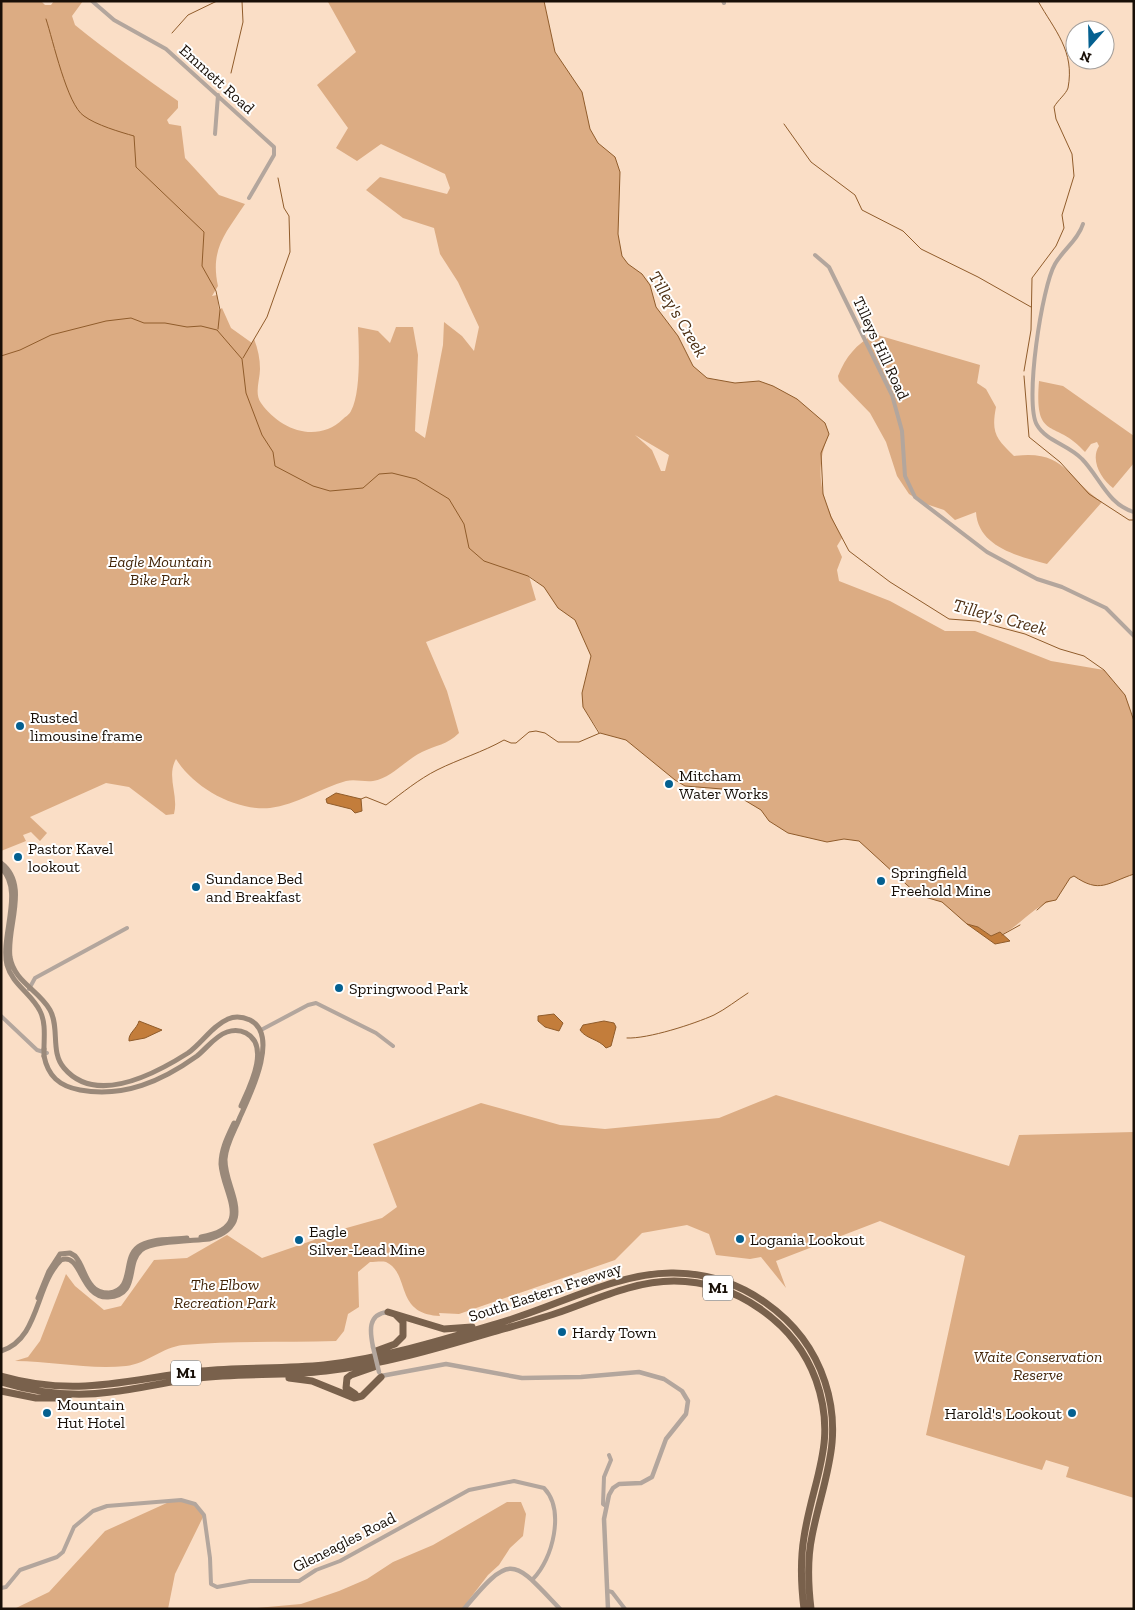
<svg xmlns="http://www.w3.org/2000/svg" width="1135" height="1610" viewBox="0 0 1135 1610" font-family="'Zilla Slab',serif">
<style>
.green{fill:#dcac83;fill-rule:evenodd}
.water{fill:#c37d3b;stroke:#905c2b}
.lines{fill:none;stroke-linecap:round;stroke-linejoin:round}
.stream{stroke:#905c2b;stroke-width:1}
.minor{stroke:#b3a69d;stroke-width:4}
.tertiary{stroke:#b3a69d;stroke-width:4.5}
.secondary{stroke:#9a897a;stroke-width:5}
.motorway{stroke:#79614c;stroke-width:7}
.tertiary-bridge{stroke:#b3a69d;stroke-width:4.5}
.secondary-bridge{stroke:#9a897a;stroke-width:5}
.poi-dot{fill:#046090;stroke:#fff;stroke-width:2}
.labels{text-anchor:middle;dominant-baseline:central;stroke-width:4;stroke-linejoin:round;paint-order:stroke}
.shield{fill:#fff;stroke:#5d5751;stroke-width:1}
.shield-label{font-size:15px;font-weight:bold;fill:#180f07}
.street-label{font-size:16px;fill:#180f07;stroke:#fff}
.park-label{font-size:16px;font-style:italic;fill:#43260a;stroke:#fff}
.poi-label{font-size:16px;fill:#180f07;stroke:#fff;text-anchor:start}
.water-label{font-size:18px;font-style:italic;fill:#4e3115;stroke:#fff}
</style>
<rect width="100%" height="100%" fill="#fadec6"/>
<!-- green -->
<path class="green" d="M1 1H41L45 5H51L54 1H83L72 16 75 25C108 52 143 76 178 101V108L167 120 169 124 181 126 185 158 219 195 245 204C225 234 210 249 218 286L212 296 217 295 219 310 222 308 231 328 252 343 254 339C258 349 260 359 260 369 260 380 254 393 261 403 280 430 317 444 343 419 345 417 350 414 351 411 361 393 359 348 358 327L378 331 390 343 396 327H413L418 355 415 431 425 438 443 345 444 322 462 336 474 351 479 327 458 282 440 254 434 228 403 218 366 190 380 177 447 194 450 188 445 174 381 144 357 161 336 148 348 128 317 85 356 52 328 2 544 1 555 52 582 92 590 129 598 143 615 157 620 172 618 234 622 256 628 264 642 274 650 285 656 307 678 336 693 366 707 378 735 383 759 381 773 386 797 399 825 423 829 434C812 473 823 502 842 538L837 546 842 557 837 570 839 581 890 601 945 631H975L1051 661 1104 670 1125 695 1134 721V874C1107 883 1101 894 1074 876L1070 878 1056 900C1035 904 1022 924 1003 934L1000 932 991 936 978 927 967 924 942 902 918 895 859 841 844 839 827 842 788 833 769 821 761 810 736 795 722 789 685 786 675 780 626 740 600 733 583 707 582 693 591 656 575 620 558 608 544 587 529 576 536 600 426 642 447 691 459 733C447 745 436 745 422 752 405 760 392 778 373 781 364 782 355 779 346 781 321 788 296 805 270 808 235 811 194 788 176 759 166 777 179 795 174 814L166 815 129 787 106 783 30 817 47 833 40 841 31 832 23 835 26 841 1 851ZM635 435 669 455 665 471H661L652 450Z
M874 334 980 365 977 383 986 389 996 407C991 433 996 438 1014 456 1066 449 1067 479 1102 502L1047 564C1018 556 978 547 976 512L955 520 944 510 923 503 909 494 897 476 886 442 870 413 839 381 838 376C846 356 856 345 874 334Z
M1039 381 1063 386 1134 436V463L1113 488C1101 479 1090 460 1099 446L1097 442 1091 444 1085 452C1055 418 1034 443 1039 381Z
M776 1095 1009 1166 1019 1135 1134 1132V1498L1066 1477 1069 1467 1046 1460 1042 1470 926 1435 965 1256 880 1221 776 1261 786 1288 761 1257 750 1259 716 1255 709 1234 687 1225 642 1233 615 1260 459 1314 439 1313 440 1316C394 1314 411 1274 386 1262 382 1261 375 1262 370 1262L358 1272 359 1307 348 1314 344 1331 336 1341C285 1343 234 1340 183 1345 163 1347 146 1364 126 1366 89 1370 52 1361 15 1361L28 1357 40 1341 66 1274 75 1286 104 1310 121 1306 154 1260 187 1258 227 1235 262 1258 314 1240 318 1236 382 1218 397 1207 373 1144 481 1103 560 1125 605 1129 719 1118Z
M181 1500 195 1504 204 1515 175 1574 168 1609H14L49 1592 105 1531 169 1502Z
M507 1502H521L526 1514 523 1536 510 1548 499 1565 488 1575 462 1609H245L301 1604 339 1591 367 1579 393 1562 433 1545Z"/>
<!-- water -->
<path class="water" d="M336 793 361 799 362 811 355 813 351 809 327 803 326 799Z
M967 924 978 927 991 936 1000 932 1010 941 995 944Z
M554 1014 563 1023 559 1031 545 1027 538 1021V1016Z
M139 1021 162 1030 145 1038 129 1041C128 1033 137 1029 139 1021Z
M604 1021 614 1023 616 1027 611 1046 606 1048C599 1039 586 1039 580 1030L583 1025Z"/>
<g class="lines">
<!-- stream -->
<path class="stream" d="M544 1 555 52 582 92 590 129 598 143 615 157 620 172 618 234 622 256 628 264 642 274 650 285 656 307 678 336 693 366 707 378 735 383 759 381 773 386 797 399 825 423 829 434 821 453 823 494 831 517 849 551 890 582 949 619 976 621 1025 634 1060 649 1084 656 1104 670 1125 695 1134 721
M46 19C53 40 67 105 84 116 96 125 120 132 134 136L136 167 204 232 202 266 216 291 220 310 218 329
M172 33 188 15 217 1
M231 73 243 22 242 1
M784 124 811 162 855 195 862 210 903 231 921 249 978 277 1031 307
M1 356 20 350 51 335 106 321 131 318 144 323H165L187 327 201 326 217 330 242 359 246 393 262 435 273 452 275 466 313 486 330 491 363 488 379 474 392 473 416 479 449 499 464 524 469 548 484 561 528 576 544 587 558 608 575 620 591 656 582 693 583 707 599 733
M243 358 267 317 290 252 289 216 284 208 278 178
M1024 371 1031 330 1032 278 1056 246 1064 228 1062 215 1074 176 1072 154 1056 119 1054 107C1058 100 1066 94 1068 88 1075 51 1055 31 1038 1
M1024 376 1029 437 1060 462 1089 494 1129 520H1134
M361 799 366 797 386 805C402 793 419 779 437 770 459 759 483 752 504 740L511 743H516L529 732 536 731 545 733 558 742H579L600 733 626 740 675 780 685 786 722 789 736 795 761 810 769 821 788 833 827 842 844 839 859 841 918 895 942 902 967 924
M1037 910 1046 902 1056 900 1070 878 1074 876C1100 894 1107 883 1134 874
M1002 935 1020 925
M627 1038C648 1039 694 1024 714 1015 726 1009 737 1000 748 993"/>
<!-- minor -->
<path class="minor" d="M92 1 114 20 166 49 274 147V155L249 198
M723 1 724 3
M215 134 218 95
M1083 224C1078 240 1063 250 1055 264 1042 286 1024 403 1037 425 1046 441 1069 445 1082 459 1099 476 1108 505 1134 512
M815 255 829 267 892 395 902 431 905 476 915 497 987 552 1037 579 1062 587 1106 608 1134 636
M29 989 35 978 127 928
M1 1016 37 1050 47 1053
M261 1030 308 1005 316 1003 376 1033 393 1046
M606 1506 603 1504 604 1477 611 1460 609 1455
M1 1588 6 1587 20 1570 57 1557 63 1552 74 1527 93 1511 107 1506 181 1500 195 1504 204 1515 210 1558 211 1584 217 1587 250 1581H299L316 1570 340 1561 469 1490 514 1481 544 1488C565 1510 553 1559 533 1579
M608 1591 612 1592 625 1609"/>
<!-- tertiary -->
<path class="tertiary" d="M373 1347C370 1332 367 1314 388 1312
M381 1376 446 1364 522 1378 581 1377 639 1372 664 1379 682 1391 688 1401 686 1414 666 1439 652 1477 641 1483 619 1484 613 1488 609 1495 604 1519 608 1609
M464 1609C512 1551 513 1560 560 1609"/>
<!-- secondary -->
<path class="secondary" d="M1 863C30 885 6 927 10 957 14 982 39 990 50 1010 60 1028 50 1052 64 1068 96 1106 155 1074 188 1053 202 1043 212 1026 228 1019 235 1016 243 1017 250 1020 280 1035 250 1095 240 1117 235 1130 226 1144 225 1159 224 1189 259 1224 209 1239 194 1241 152 1241 141 1250 125 1264 140 1295 108 1297 80 1298 82 1252 61 1260 35 1285 40 1339 1 1351
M1 868C25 890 0 936 7 965 12 984 32 994 40 1011 46 1023 44 1037 44 1049
M44 1056C48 1076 59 1086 80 1090 124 1098 162 1081 197 1056 207 1048 215 1036 227 1032 233 1030 240 1030 246 1033 271 1046 249 1088 241 1106
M201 1237C255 1228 223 1194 221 1164 221 1149 228 1136 234 1123
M38 1298 49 1271 60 1254 70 1253 75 1256C83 1265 84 1277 92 1286 96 1291 103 1293 109 1293 135 1290 122 1259 138 1247 149 1238 173 1240 187 1238"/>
<!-- motorway -->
<path class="motorway" d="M388 1312 444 1329 472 1327
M376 1351 395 1344 403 1336V1322L396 1315
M1 1376C78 1398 127 1379 201 1371 242 1367 284 1369 324 1365 383 1358 442 1340 499 1323 553 1308 616 1273 671 1273 739 1272 804 1317 825 1382 844 1440 823 1480 812 1536 807 1560 808 1584 811 1609
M289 1378 312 1381 354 1398 362 1396 381 1377
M1 1382C37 1393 74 1397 111 1392 140 1389 169 1381 198 1378 241 1373 283 1376 326 1371 382 1365 439 1348 493 1332 514 1326 536 1320 557 1313 595 1300 633 1281 674 1281 735 1281 795 1322 816 1380 838 1442 813 1478 804 1537 800 1561 801 1585 804 1609
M1 1391 36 1398H68
M355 1394 346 1388 347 1378 351 1375 374 1367"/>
<!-- tertiary-bridge -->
<path class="tertiary-bridge" d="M373 1347 379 1372"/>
<!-- secondary-bridge -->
<path class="secondary-bridge" d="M44 1049V1056"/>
</g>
<!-- markers -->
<g class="poi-dot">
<circle cx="20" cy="726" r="5"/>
<circle cx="669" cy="784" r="5"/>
<circle cx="18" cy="857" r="5"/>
<circle cx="881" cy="881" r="5"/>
<circle cx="196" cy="887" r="5"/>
<circle cx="339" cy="988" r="5"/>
<circle cx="740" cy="1239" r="5"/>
<circle cx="299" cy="1240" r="5"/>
<circle cx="562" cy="1332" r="5"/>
<circle cx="47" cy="1413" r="5"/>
<circle cx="1072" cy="1413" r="5"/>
</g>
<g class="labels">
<!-- shield labels -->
<g class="shield">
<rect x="703" y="1275.5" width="30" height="25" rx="4"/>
<rect x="171" y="1360.5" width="30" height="25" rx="4"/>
</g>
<g class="shield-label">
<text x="718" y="1288">M1</text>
<text x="186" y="1373">M1</text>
</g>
<!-- street labels -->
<g class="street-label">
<text transform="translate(217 79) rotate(42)">Emmett Road</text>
<text transform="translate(881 348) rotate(65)">Tilleys Hill Road</text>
<text transform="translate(545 1292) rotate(-18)">South Eastern Freeway</text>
<text transform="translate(344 1542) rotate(-27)">Gleneagles Road</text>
</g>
<!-- park labels -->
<g class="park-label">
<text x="160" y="561">Eagle Mountain<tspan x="160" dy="18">Bike Park</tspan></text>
<text x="225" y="1284">The Elbow<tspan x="225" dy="18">Recreation Park</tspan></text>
<text x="1038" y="1356">Waite Conservation<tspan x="1038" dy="18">Reserve</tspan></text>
</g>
<!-- poi labels -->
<g class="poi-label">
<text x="30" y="717">Rusted<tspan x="30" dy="18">limousine frame</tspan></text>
<text x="679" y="775">Mitcham<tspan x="679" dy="18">Water Works</tspan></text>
<text x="28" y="848">Pastor Kavel<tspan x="28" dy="18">lookout</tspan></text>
<text x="891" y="872">Springfield<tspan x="891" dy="18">Freehold Mine</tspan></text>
<text x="206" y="878">Sundance Bed<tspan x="206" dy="18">and Breakfast</tspan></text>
<text x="349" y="988">Springwood Park</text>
<text x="309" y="1231">Eagle<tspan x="309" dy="18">Silver-Lead Mine</tspan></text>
<text x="750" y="1239">Logania Lookout</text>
<text x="572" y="1332">Hardy Town</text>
<text x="57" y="1404">Mountain<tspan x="57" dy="18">Hut Hotel</tspan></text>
<text x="1062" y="1413" text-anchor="end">Harold's Lookout</text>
</g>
<!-- water labels -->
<g class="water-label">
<text transform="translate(678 314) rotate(59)">Tilley's Creek</text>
<text transform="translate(1000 617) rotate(15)">Tilley's Creek</text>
</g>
</g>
<!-- border -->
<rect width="1135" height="1610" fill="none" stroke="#180f07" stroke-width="5"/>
<!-- north arrow -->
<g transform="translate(1090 45) rotate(200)"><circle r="24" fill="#ffffff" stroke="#a39f9c"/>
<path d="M0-4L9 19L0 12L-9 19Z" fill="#046090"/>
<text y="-8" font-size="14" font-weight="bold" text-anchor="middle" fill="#180f07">N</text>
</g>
</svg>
